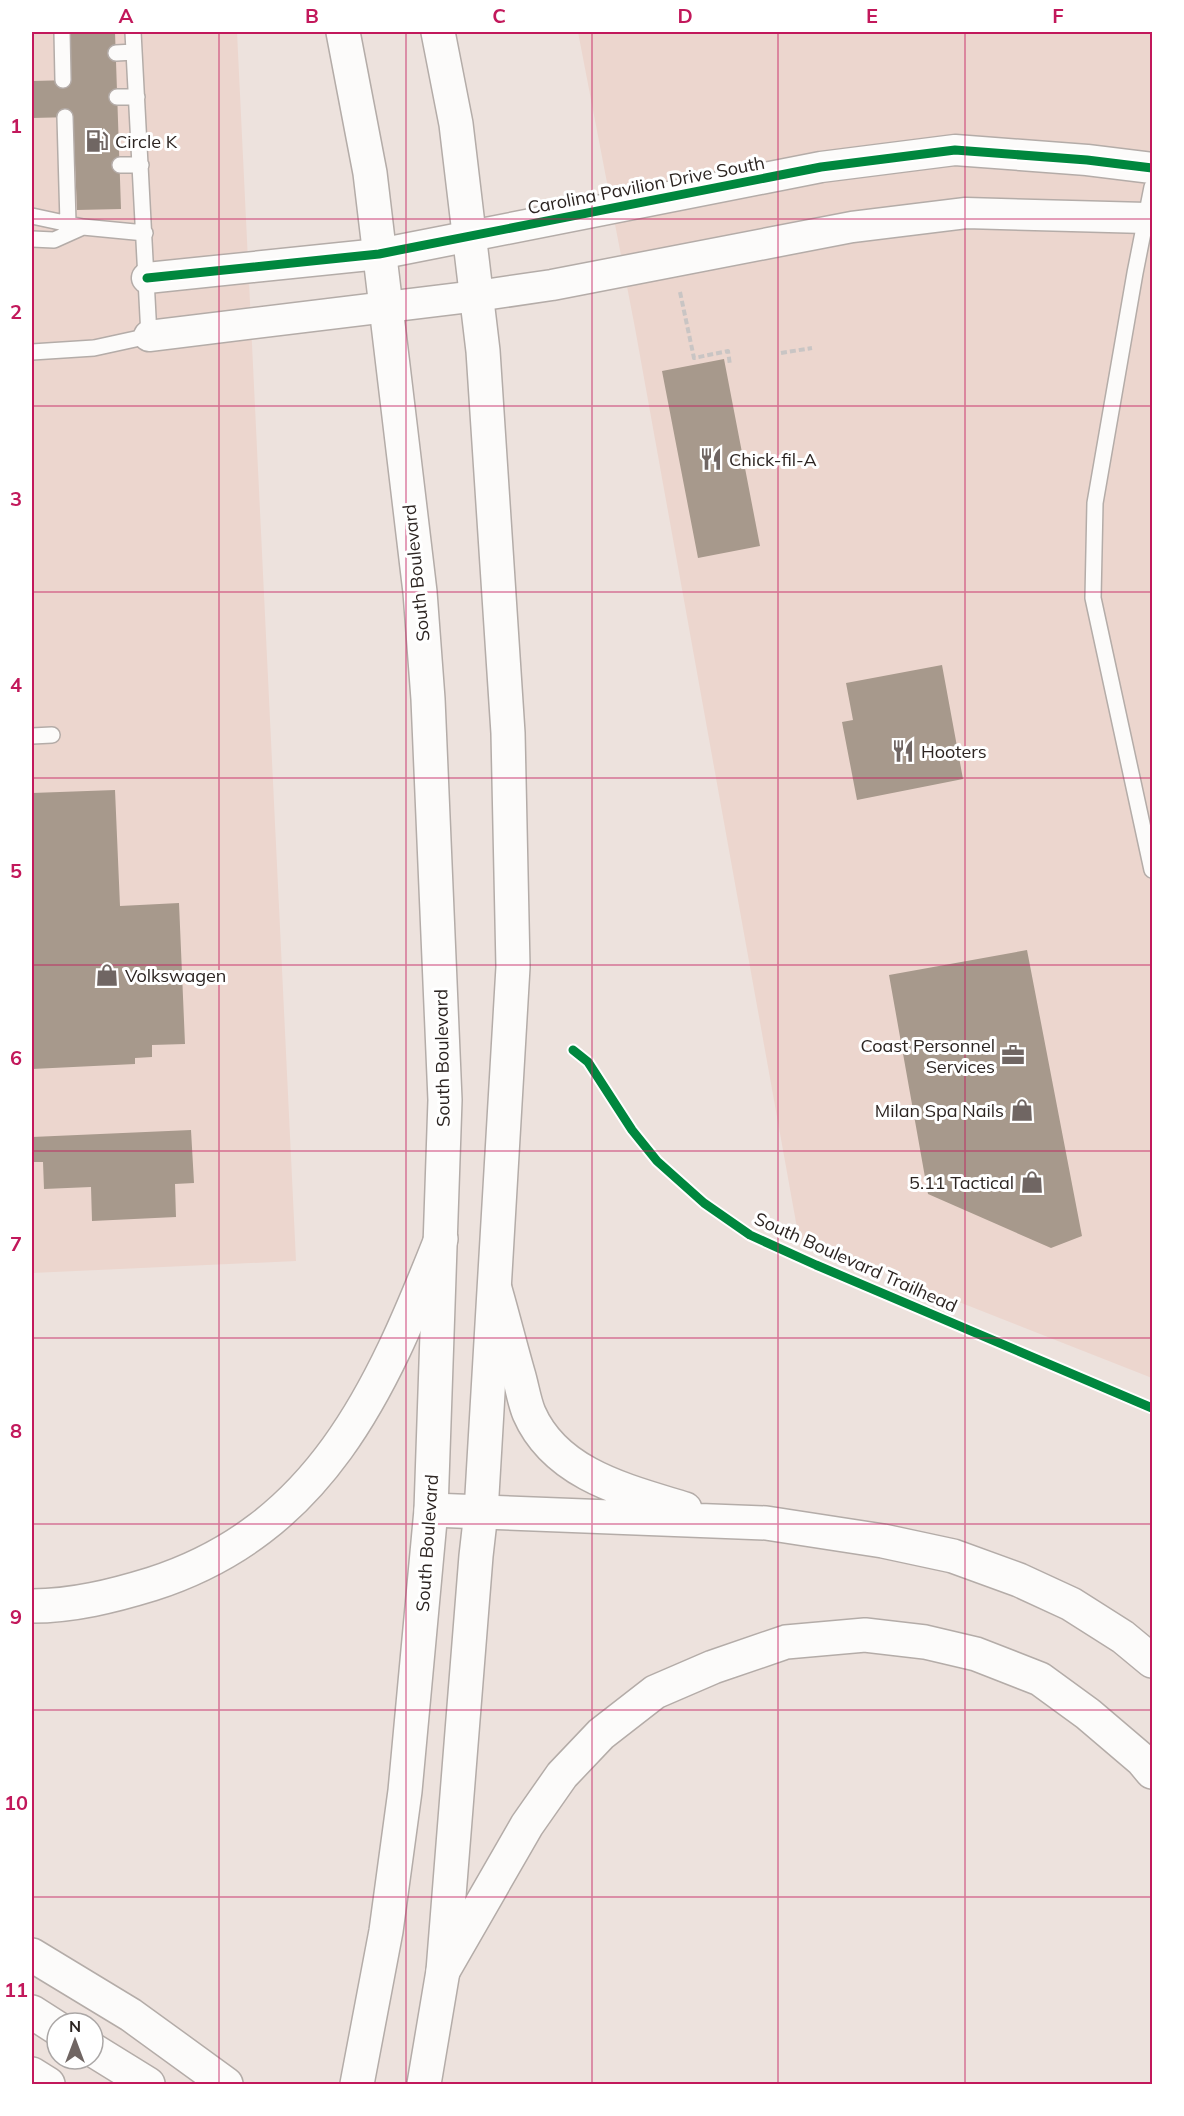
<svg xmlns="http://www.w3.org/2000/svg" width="1184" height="2116" viewBox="0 0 1184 2116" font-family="Mulish,sans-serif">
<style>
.built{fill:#ecd6ce}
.building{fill:#a7998c}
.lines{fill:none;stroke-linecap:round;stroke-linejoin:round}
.service-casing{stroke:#b4aca8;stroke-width:18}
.minor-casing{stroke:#b4aca8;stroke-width:33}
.secondary-casing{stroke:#b4aca8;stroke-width:36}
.motorway-casing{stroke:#b4aca8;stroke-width:36}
.path{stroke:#c9c5c4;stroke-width:4;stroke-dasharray:6 3;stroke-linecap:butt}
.service{stroke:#fcfbfa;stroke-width:15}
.minor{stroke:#fcfbfa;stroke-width:30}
.secondary{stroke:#fcfbfa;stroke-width:33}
.motorway{stroke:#fcfbfa;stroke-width:33}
.cycleway-casing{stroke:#fff;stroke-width:13}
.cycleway{stroke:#00873e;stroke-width:9}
.grid{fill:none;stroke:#c2185b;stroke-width:1.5;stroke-opacity:0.55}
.labels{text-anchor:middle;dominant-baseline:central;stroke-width:6;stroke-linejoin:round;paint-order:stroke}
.poi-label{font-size:18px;fill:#2c2421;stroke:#fff;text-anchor:start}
.street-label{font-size:18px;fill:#2c2421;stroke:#fff}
.neatline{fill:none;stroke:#c2185b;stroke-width:2}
.grid-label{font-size:20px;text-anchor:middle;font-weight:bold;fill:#c2185b}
</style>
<rect width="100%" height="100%" fill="#ede2dd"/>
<!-- built -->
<path class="built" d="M32 32H237L296 1261 32 1273Z
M578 32H1152V1378L799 1239 635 328Z"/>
<!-- building -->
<path class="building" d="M69 32H115L121 209 77 210 73 117 32 118V81L71 80Z
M724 359 760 546 698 558 662 371Z
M942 665 963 779 857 800 842 722 853 720 846 683Z
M115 790 120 906 179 903 185 1044 152 1045V1057L135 1058V1064L32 1069V793Z
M1027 950 1082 1236 1051 1248 928 1194 889 975Z
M191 1130 194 1183 175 1184 176 1217 92 1221 91 1187 44 1189 43 1162H32V1137Z"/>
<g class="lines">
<!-- service casing -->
<g class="service-casing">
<path id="service" d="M62 32 63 80
M116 53 134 52
M117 97H137
M65 117 68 223
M120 165H141
M1152 187 1135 273 1095 503 1093 598 1152 870
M32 216 83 227 145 233
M32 239 54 240 83 227
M32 352 94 348 149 336 133 32
M32 736 52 735"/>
</g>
<!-- minor casing -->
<g class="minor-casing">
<path id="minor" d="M147 278 379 254 821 167 955 150 1087 160 1152 168
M149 336 477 296 552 285 852 227 966 213 1146 218"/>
</g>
<!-- secondary casing -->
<g class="secondary-casing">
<path id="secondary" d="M343 32 370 173 420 592 428 699 445 1100 431 1510 405 1791 386 1931 357 2084
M424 2084 443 1971 476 1556 481 1512 513 967 508 733 483 351 456 124 438 32"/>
</g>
<!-- motorway casing -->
<g class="motorway-casing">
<path id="motorway" d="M495 1289C503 1317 510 1345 518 1373 522 1386 524 1401 529 1413 556 1475 627 1491 685 1509
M431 1510 766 1523 883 1541 953 1556 1019 1580 1071 1604 1123 1637 1152 1661
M32 1606C73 1606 113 1596 152 1584 320 1530 381 1391 441 1239
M32 1955 131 2015 226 2084
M443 1971 527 1825 562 1775 601 1734 655 1692 713 1667 786 1642 865 1635 925 1642 976 1654 1040 1679 1088 1714 1142 1760 1152 1772
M32 2012 57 2028
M93 2050 148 2084
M32 2074 48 2084"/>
</g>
<!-- path -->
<path class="path" d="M680 292 694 358 728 351 730 365
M781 353 812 348"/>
<!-- service -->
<use href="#service" class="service"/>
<!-- minor -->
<use href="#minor" class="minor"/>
<!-- secondary -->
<use href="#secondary" class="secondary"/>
<!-- motorway -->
<use href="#motorway" class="motorway"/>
<!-- cycleway casing -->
<g class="cycleway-casing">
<path id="cycleway" d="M147 278 379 254 821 167 955 150 1087 160 1152 168
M573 1050 588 1062 632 1130 657 1161 704 1203 750 1235 816 1265 1152 1408"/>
</g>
<!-- cycleway -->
<use href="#cycleway" class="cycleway"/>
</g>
<!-- grid -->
<path class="grid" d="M219 32V2084M406 32V2084M592 32V2084M778 32V2084M965 32V2084M32 219H1152M32 406H1152M32 592H1152M32 778H1152M32 965H1152M32 1151H1152M32 1338H1152M32 1524H1152M32 1710H1152M32 1897H1152"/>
<!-- icons -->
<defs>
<g id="fuel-bare" transform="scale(1.8)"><path d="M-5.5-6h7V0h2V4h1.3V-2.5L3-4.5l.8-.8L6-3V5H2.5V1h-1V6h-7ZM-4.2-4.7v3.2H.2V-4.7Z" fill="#706663" stroke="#fff" stroke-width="2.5" paint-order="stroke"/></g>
<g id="restaurant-bare" transform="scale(1.8)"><path d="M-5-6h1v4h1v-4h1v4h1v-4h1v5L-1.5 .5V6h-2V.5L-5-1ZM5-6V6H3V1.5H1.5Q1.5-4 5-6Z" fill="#706663" stroke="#fff" stroke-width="2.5" paint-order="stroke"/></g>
<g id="shop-bare" transform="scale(1.8)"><path d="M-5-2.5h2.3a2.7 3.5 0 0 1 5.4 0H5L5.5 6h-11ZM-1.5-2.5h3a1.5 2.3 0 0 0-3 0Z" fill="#706663" stroke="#fff" stroke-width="2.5" paint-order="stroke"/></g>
<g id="office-bare" transform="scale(1.8)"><path d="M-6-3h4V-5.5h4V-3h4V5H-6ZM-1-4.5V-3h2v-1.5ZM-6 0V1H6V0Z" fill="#706663" stroke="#fff" stroke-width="2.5" paint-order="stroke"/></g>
</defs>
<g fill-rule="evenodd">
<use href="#fuel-bare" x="97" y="141"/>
<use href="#restaurant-bare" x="711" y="459"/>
<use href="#restaurant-bare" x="903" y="751"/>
<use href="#shop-bare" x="107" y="975"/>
<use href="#office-bare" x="1013" y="1055"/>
<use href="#shop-bare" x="1022" y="1110"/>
<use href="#shop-bare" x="1032" y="1182"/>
</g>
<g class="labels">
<!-- poi labels -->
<g class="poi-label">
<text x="115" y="141">Circle K</text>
<text x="729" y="459">Chick-fil-A</text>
<text x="921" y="751">Hooters</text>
<text x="125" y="975">Volkswagen</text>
<text x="995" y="1045" text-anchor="end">Coast Personnel<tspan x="995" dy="21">Services</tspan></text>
<text x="1004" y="1110" text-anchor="end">Milan Spa Nails</text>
<text x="1014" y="1182" text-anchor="end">5.11 Tactical</text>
</g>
<!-- street labels -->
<g class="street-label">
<text transform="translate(646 185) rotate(-11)">Carolina Pavilion Drive South</text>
<text transform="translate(416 573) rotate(-96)">South Boulevard</text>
<text transform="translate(442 1058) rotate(-91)">South Boulevard</text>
<text transform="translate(856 1262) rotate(24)">South Boulevard Trailhead</text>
<text transform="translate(427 1543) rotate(-86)">South Boulevard</text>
</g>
</g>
<!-- border -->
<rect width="1184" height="2116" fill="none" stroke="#ffffff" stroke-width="66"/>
<!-- north arrow -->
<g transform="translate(75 2041)"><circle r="28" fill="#ffffff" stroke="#aba7a6" stroke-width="1.5"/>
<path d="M0-4.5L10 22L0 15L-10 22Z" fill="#706663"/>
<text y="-9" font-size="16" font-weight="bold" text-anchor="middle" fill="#2c2421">N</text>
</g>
<rect x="33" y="33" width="1118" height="2050" class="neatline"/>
<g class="grid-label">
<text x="126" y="23">A</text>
<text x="312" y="23">B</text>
<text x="499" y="23">C</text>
<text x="685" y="23">D</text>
<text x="872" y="23">E</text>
<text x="1058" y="23">F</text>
<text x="16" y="133">1</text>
<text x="16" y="319">2</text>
<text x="16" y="506">3</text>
<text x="16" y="692">4</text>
<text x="16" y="878">5</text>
<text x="16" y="1065">6</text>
<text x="16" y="1251">7</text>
<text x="16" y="1438">8</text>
<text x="16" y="1624">9</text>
<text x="16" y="1810">10</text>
<text x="16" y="1997">11</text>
</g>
</svg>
